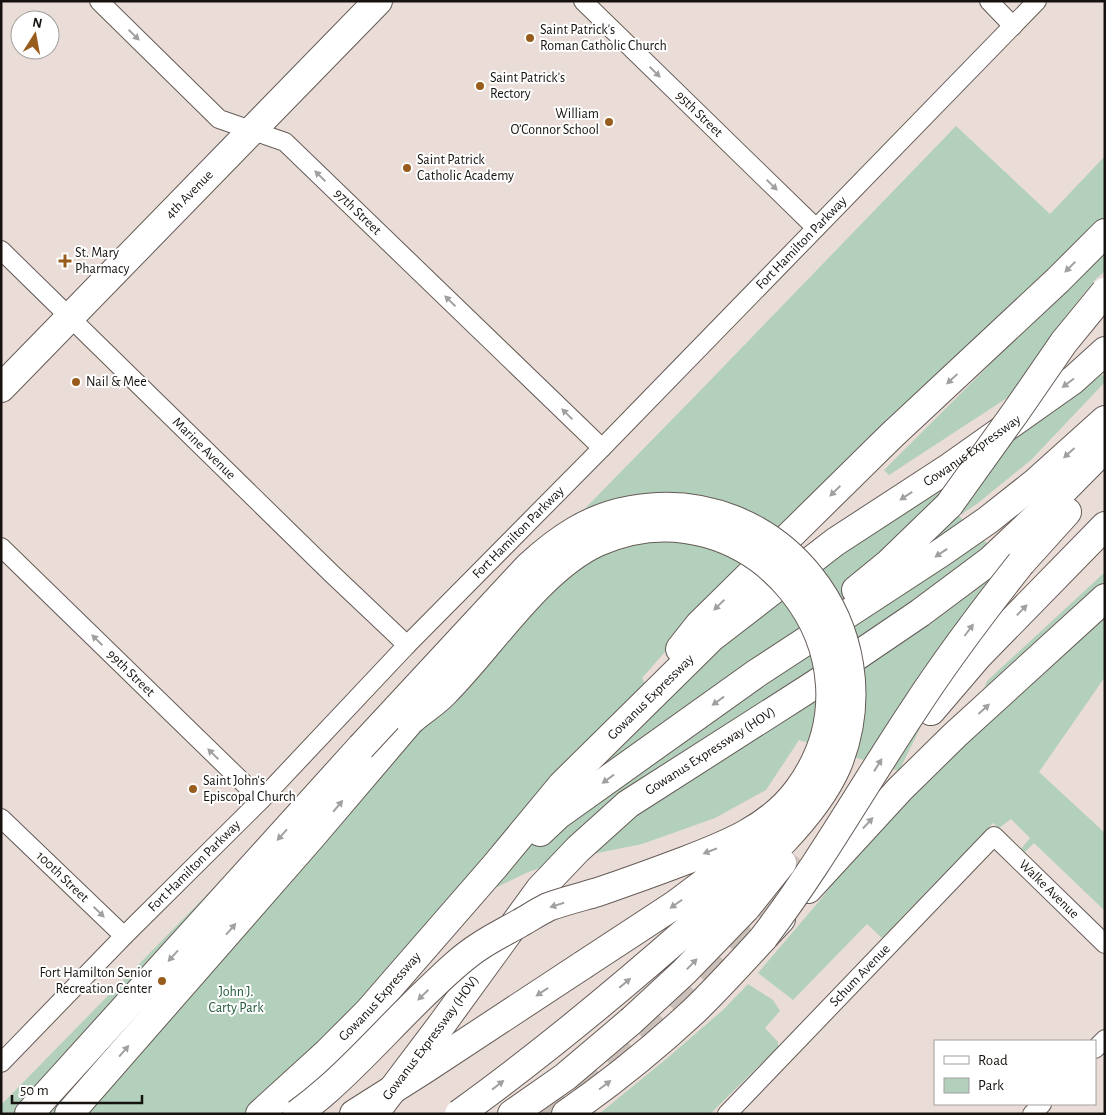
<svg xmlns="http://www.w3.org/2000/svg" width="1106" height="1115" viewBox="0 0 1106 1115" font-family="'Alegreya Sans',sans-serif">
<style>
.green{fill:#b2d0bc}
.lines{fill:none;stroke-linecap:round;stroke-linejoin:round}
.motorway-tunnel{stroke:#cabfb9;stroke-width:28;stroke-dasharray:28 14;stroke-linecap:butt}
.minor-casing{stroke:#655b56;stroke-width:20}
.primary-casing{stroke:#655b56;stroke-width:30}
.motorway-casing{stroke:#655b56;stroke-width:30}
.minor{stroke:#fff;stroke-width:18}
.primary{stroke:#fff;stroke-width:28}
.motorway{stroke:#fff;stroke-width:28}
.motorway-bridge-casing{stroke:#655b56;stroke-width:30;stroke-linecap:butt}
.motorway-bridge{stroke:#fff;stroke-width:28}
.oneway{fill:#a2a09f}
.poi-dot{fill:#985d1d;stroke:#fff;stroke-width:2}
.labels{text-anchor:middle;dominant-baseline:central;stroke-width:4;stroke-linejoin:round;paint-order:stroke}
.poi-label{font-size:14px;fill:#16120f;stroke:#fff;text-anchor:start}
.street-label{font-size:14px;fill:#16120f;stroke:#fff}
.park-label{font-size:14px;fill:#205939;stroke:#fff}
</style>
<rect width="100%" height="100%" fill="#eaddd7"/>
<!-- green -->
<path class="green" d="M956 126 1050 214 1105 156V217L692 621 642 678 657 705 762 606 1098 372 1105 377V382L1031 460 978 503 959 516 1003 559 899 771 799 740 766 790 715 818 642 844 558 861 526 873 450 910 256 1114H1V1105L699 392Z
M1105 250V271L1095 280 1057 327 1010 396 889 475 884 470Z
M1105 572V581L1056 626 984 688 987 681Z
M1105 614V677L1039 772 1105 833V911L1034 843 1025 852 1021 849 1030 838 1011 819 999 828 993 823 882 938 867 924 793 1000 758 973 821 899 872 831Z
M748 984 773 1000 780 1011 765 1028 778 1042V1047L710 1114H599L665 1060 723 1010Z"/>
<g class="lines">
<!-- motorway-tunnel -->
<path class="motorway-tunnel" d="M542 1114C645 1044 728 952 808 858"/>
<!-- minor casing -->
<g class="minor-casing">
<g id="minor">
<path id="s1" d="M99 1 219 119 285 142 602 448"/>
<path id="s2" d="M583 1 816 228"/>
<path d="M989 1 1013 26"/>
<path id="s3" d="M1 250 331 573 407 645"/>
<path id="s4" d="M1 547 261 800"/>
<path id="s5" d="M1 818 124 936"/>
<path d="M1095 1049 1105 1039"/>
<path id="s6" d="M1 1063 124 936 261 800 407 645 602 448 1037 1"/>
<path id="s7" d="M727 1114 994 836 1105 944"/>
<path d="M1032 1114 1042 1104"/>
</g>
</g>
<!-- primary casing -->
<g class="primary-casing">
<g id="primary">
<path id="s8" d="M1 388 378 1"/>
</g>
</g>
<!-- motorway casing -->
<g class="motorway-casing">
<g id="motorway">
<path d="M1021 563 1067 512"/>
<path d="M856 590 889 563 949 505"/>
<path d="M680 649 699 625 891 436 1058 280 1105 233"/>
<path d="M931 711 978 656 1105 526"/>
<path d="M540 832 558 815 757 673 942 552 988 520 1036 482 1105 420"/>
<path d="M808 889 900 789 955 735 1105 598"/>
<path d="M29 1114 361 747"/>
<path d="M69 1114 313 835 410 721"/>
<path id="s9" d="M260 1114 328 1052 368 1012 495 866 562 785 711 638 835 542 950 467 1073 380 1105 351"/>
<path d="M354 1114 425 1069 583 965"/>
<path id="s10" d="M374 1114 442 1024 540 889 578 849 628 804 814 685 920 613 991 560 1046 508 1105 448"/>
<path d="M512 1114 565 1077 631 1021"/>
<path d="M566 1114C611 1083 654 1048 694 1011 724 982 752 950 781 919"/>
</g>
</g>
<!-- minor -->
<use href="#minor" class="minor"/>
<!-- primary -->
<use href="#primary" class="primary"/>
<!-- motorway -->
<use href="#motorway" class="motorway"/>
<!-- motorway-bridge casing -->
<g class="motorway-bridge-casing">
<path id="motorway-bridge" d="M949 505 1015 413 1064 342 1105 292
M361 747 528 567C558 539 590 517 631 510 778 483 893 630 837 766 812 824 741 882 694 924 619 990 541 1055 459 1114
M764 937C819 865 863 786 913 711 946 660 983 611 1021 563
M583 965 676 904 712 877 757 841
M631 1021 684 972 746 908 782 863
M297 1114C308 1106 318 1098 328 1089 360 1061 389 1028 421 997 439 980 458 960 480 946 492 938 506 931 520 923 529 918 538 912 548 907 564 901 581 897 598 892 627 882 655 872 684 861 726 845 770 828 798 790 897 656 751 475 598 542 539 569 491 646 445 692 435 703 421 711 410 721"/>
</g>
<!-- motorway-bridge -->
<use href="#motorway-bridge" class="motorway-bridge"/>
</g>
<!-- one-way arrows -->
<defs><path id="oneway-solid" d="M-6-.8H1V-3.2L6.5 0L1 3.2V.8H-6Z" transform="scale(1.25)"/></defs>
<g class="oneway">
<use href="#oneway-solid" transform="translate(134 35) rotate(44)"/>
<use href="#oneway-solid" transform="translate(655 72) rotate(44)"/>
<use href="#oneway-solid" transform="translate(320 176) rotate(-136)"/>
<use href="#oneway-solid" transform="translate(772 185) rotate(44)"/>
<use href="#oneway-solid" transform="translate(1070 267) rotate(135)"/>
<use href="#oneway-solid" transform="translate(450 301) rotate(-136)"/>
<use href="#oneway-solid" transform="translate(952 379) rotate(137)"/>
<use href="#oneway-solid" transform="translate(1068 383) rotate(143)"/>
<use href="#oneway-solid" transform="translate(567 414) rotate(-136)"/>
<use href="#oneway-solid" transform="translate(1069 453) rotate(138)"/>
<use href="#oneway-solid" transform="translate(835 491) rotate(136)"/>
<use href="#oneway-solid" transform="translate(906 496) rotate(147)"/>
<use href="#oneway-solid" transform="translate(941 553) rotate(146)"/>
<use href="#oneway-solid" transform="translate(719 605) rotate(136)"/>
<use href="#oneway-solid" transform="translate(1022 610) rotate(-46)"/>
<use href="#oneway-solid" transform="translate(969 630) rotate(-53)"/>
<use href="#oneway-solid" transform="translate(97 640) rotate(-136)"/>
<use href="#oneway-solid" transform="translate(718 701) rotate(144)"/>
<use href="#oneway-solid" transform="translate(984 709) rotate(-42)"/>
<use href="#oneway-solid" transform="translate(213 754) rotate(-136)"/>
<use href="#oneway-solid" transform="translate(878 765) rotate(-58)"/>
<use href="#oneway-solid" transform="translate(608 779) rotate(144)"/>
<use href="#oneway-solid" transform="translate(338 806) rotate(-50)"/>
<use href="#oneway-solid" transform="translate(868 823) rotate(-47)"/>
<use href="#oneway-solid" transform="translate(282 835) rotate(132)"/>
<use href="#oneway-solid" transform="translate(710 851) rotate(159)"/>
<use href="#oneway-solid" transform="translate(676 904) rotate(145)"/>
<use href="#oneway-solid" transform="translate(557 905) rotate(163)"/>
<use href="#oneway-solid" transform="translate(99 912) rotate(44)"/>
<use href="#oneway-solid" transform="translate(231 929) rotate(-49)"/>
<use href="#oneway-solid" transform="translate(173 956) rotate(132)"/>
<use href="#oneway-solid" transform="translate(692 964) rotate(-46)"/>
<use href="#oneway-solid" transform="translate(625 983) rotate(-40)"/>
<use href="#oneway-solid" transform="translate(542 992) rotate(146)"/>
<use href="#oneway-solid" transform="translate(423 995) rotate(136)"/>
<use href="#oneway-solid" transform="translate(124 1051) rotate(-49)"/>
<use href="#oneway-solid" transform="translate(498 1085) rotate(-38)"/>
<use href="#oneway-solid" transform="translate(605 1085) rotate(-37)"/>
</g>
<!-- markers -->
<g class="poi-dot">
<circle cx="530" cy="38" r="5"/>
<circle cx="480" cy="86" r="5"/>
<circle cx="609" cy="122" r="5"/>
<circle cx="407" cy="168" r="5"/>
<path d="M62.5 253.5h5v5h5v5h-5v5h-5v-5h-5v-5h5z"/>
<circle cx="76" cy="382" r="5"/>
<circle cx="193" cy="789" r="5"/>
<circle cx="162" cy="981" r="5"/>
</g>
<g class="labels">
<!-- poi labels -->
<g class="poi-label">
<text x="540" y="30">Saint Patrick's<tspan x="540" dy="16">Roman Catholic Church</tspan></text>
<text x="490" y="78">Saint Patrick's<tspan x="490" dy="16">Rectory</tspan></text>
<text x="599" y="114" text-anchor="end">William<tspan x="599" dy="16">O’Connor School</tspan></text>
<text x="417" y="160">Saint Patrick<tspan x="417" dy="16">Catholic Academy</tspan></text>
<text x="75" y="253">St. Mary<tspan x="75" dy="16">Pharmacy</tspan></text>
<text x="86" y="382">Nail &amp; Mee</text>
<text x="203" y="781">Saint John's<tspan x="203" dy="16">Episcopal Church</tspan></text>
<text x="152" y="973" text-anchor="end">Fort Hamilton Senior<tspan x="152" dy="16">Recreation Center</tspan></text>
</g>
<!-- street labels -->
<g class="street-label">
<text stroke="none"><textPath href="#s2" startOffset="162">95th Street</textPath></text>
<text stroke="none"><textPath href="#s8" startOffset="270">4th Avenue</textPath></text>
<text stroke="none"><textPath href="#s1" startOffset="339">97th Street</textPath></text>
<text stroke="none"><textPath href="#s6" startOffset="1146">Fort Hamilton Parkway</textPath></text>
<text stroke="none"><textPath href="#s3" startOffset="284">Marine Avenue</textPath></text>
<text stroke="none"><textPath href="#s9" startOffset="978">Gowanus Expressway</textPath></text>
<text stroke="none"><textPath href="#s6" startOffset="741">Fort Hamilton Parkway</textPath></text>
<text stroke="none"><textPath href="#s4" startOffset="181">99th Street</textPath></text>
<text stroke="none"><textPath href="#s9" startOffset="572">Gowanus Expressway</textPath></text>
<text stroke="none"><textPath href="#s10" startOffset="500">Gowanus Expressway (HOV)</textPath></text>
<text stroke="none"><textPath href="#s6" startOffset="276">Fort Hamilton Parkway</textPath></text>
<text stroke="none"><textPath href="#s5" startOffset="85">100th Street</textPath></text>
<text stroke="none"><textPath href="#s7" startOffset="462">Walke Avenue</textPath></text>
<text stroke="none"><textPath href="#s7" startOffset="192">Schum Avenue</textPath></text>
<text stroke="none"><textPath href="#s9" startOffset="168">Gowanus Expressway</textPath></text>
<text stroke="none"><textPath href="#s10" startOffset="95">Gowanus Expressway (HOV)</textPath></text>
</g>
<!-- park labels -->
<g class="park-label">
<text x="236" y="992">John J.<tspan x="236" dy="16">Carty Park</tspan></text>
</g>
</g>
<!-- border -->
<rect width="1106" height="1115" fill="none" stroke="#16120f" stroke-width="5"/>
<!-- legend -->
<rect x="934" y="1040" width="162" height="65" fill="#ffffff" stroke="#a2a09f"/>
<rect x="944" y="1056" width="25" height="8" fill="#ffffff" stroke="#a2a09f"/>
<text x="978" y="1065" font-size="15" fill="#16120f">Road</text>
<rect x="944" y="1078" width="25" height="15" fill="#b2d0bc" stroke="#a2a09f"/>
<text x="978" y="1090" font-size="15" fill="#16120f">Park</text>
<!-- north arrow -->
<g transform="translate(35 35) rotate(11)"><circle r="24" fill="#ffffff" stroke="#a2a09f"/>
<path d="M0-4L9 19L0 12L-9 19Z" fill="#985d1d"/>
<text y="-8" font-size="14" font-weight="bold" text-anchor="middle" fill="#16120f">N</text>
</g>
<!-- scale -->
<path d="M12 1095v8h130v-8" fill="none" stroke="#16120f" stroke-width="2.5"/>
<text x="20" y="1095" font-size="15" fill="#16120f" stroke="#ffffff" stroke-width="4" paint-order="stroke">50 m</text>
</svg>
